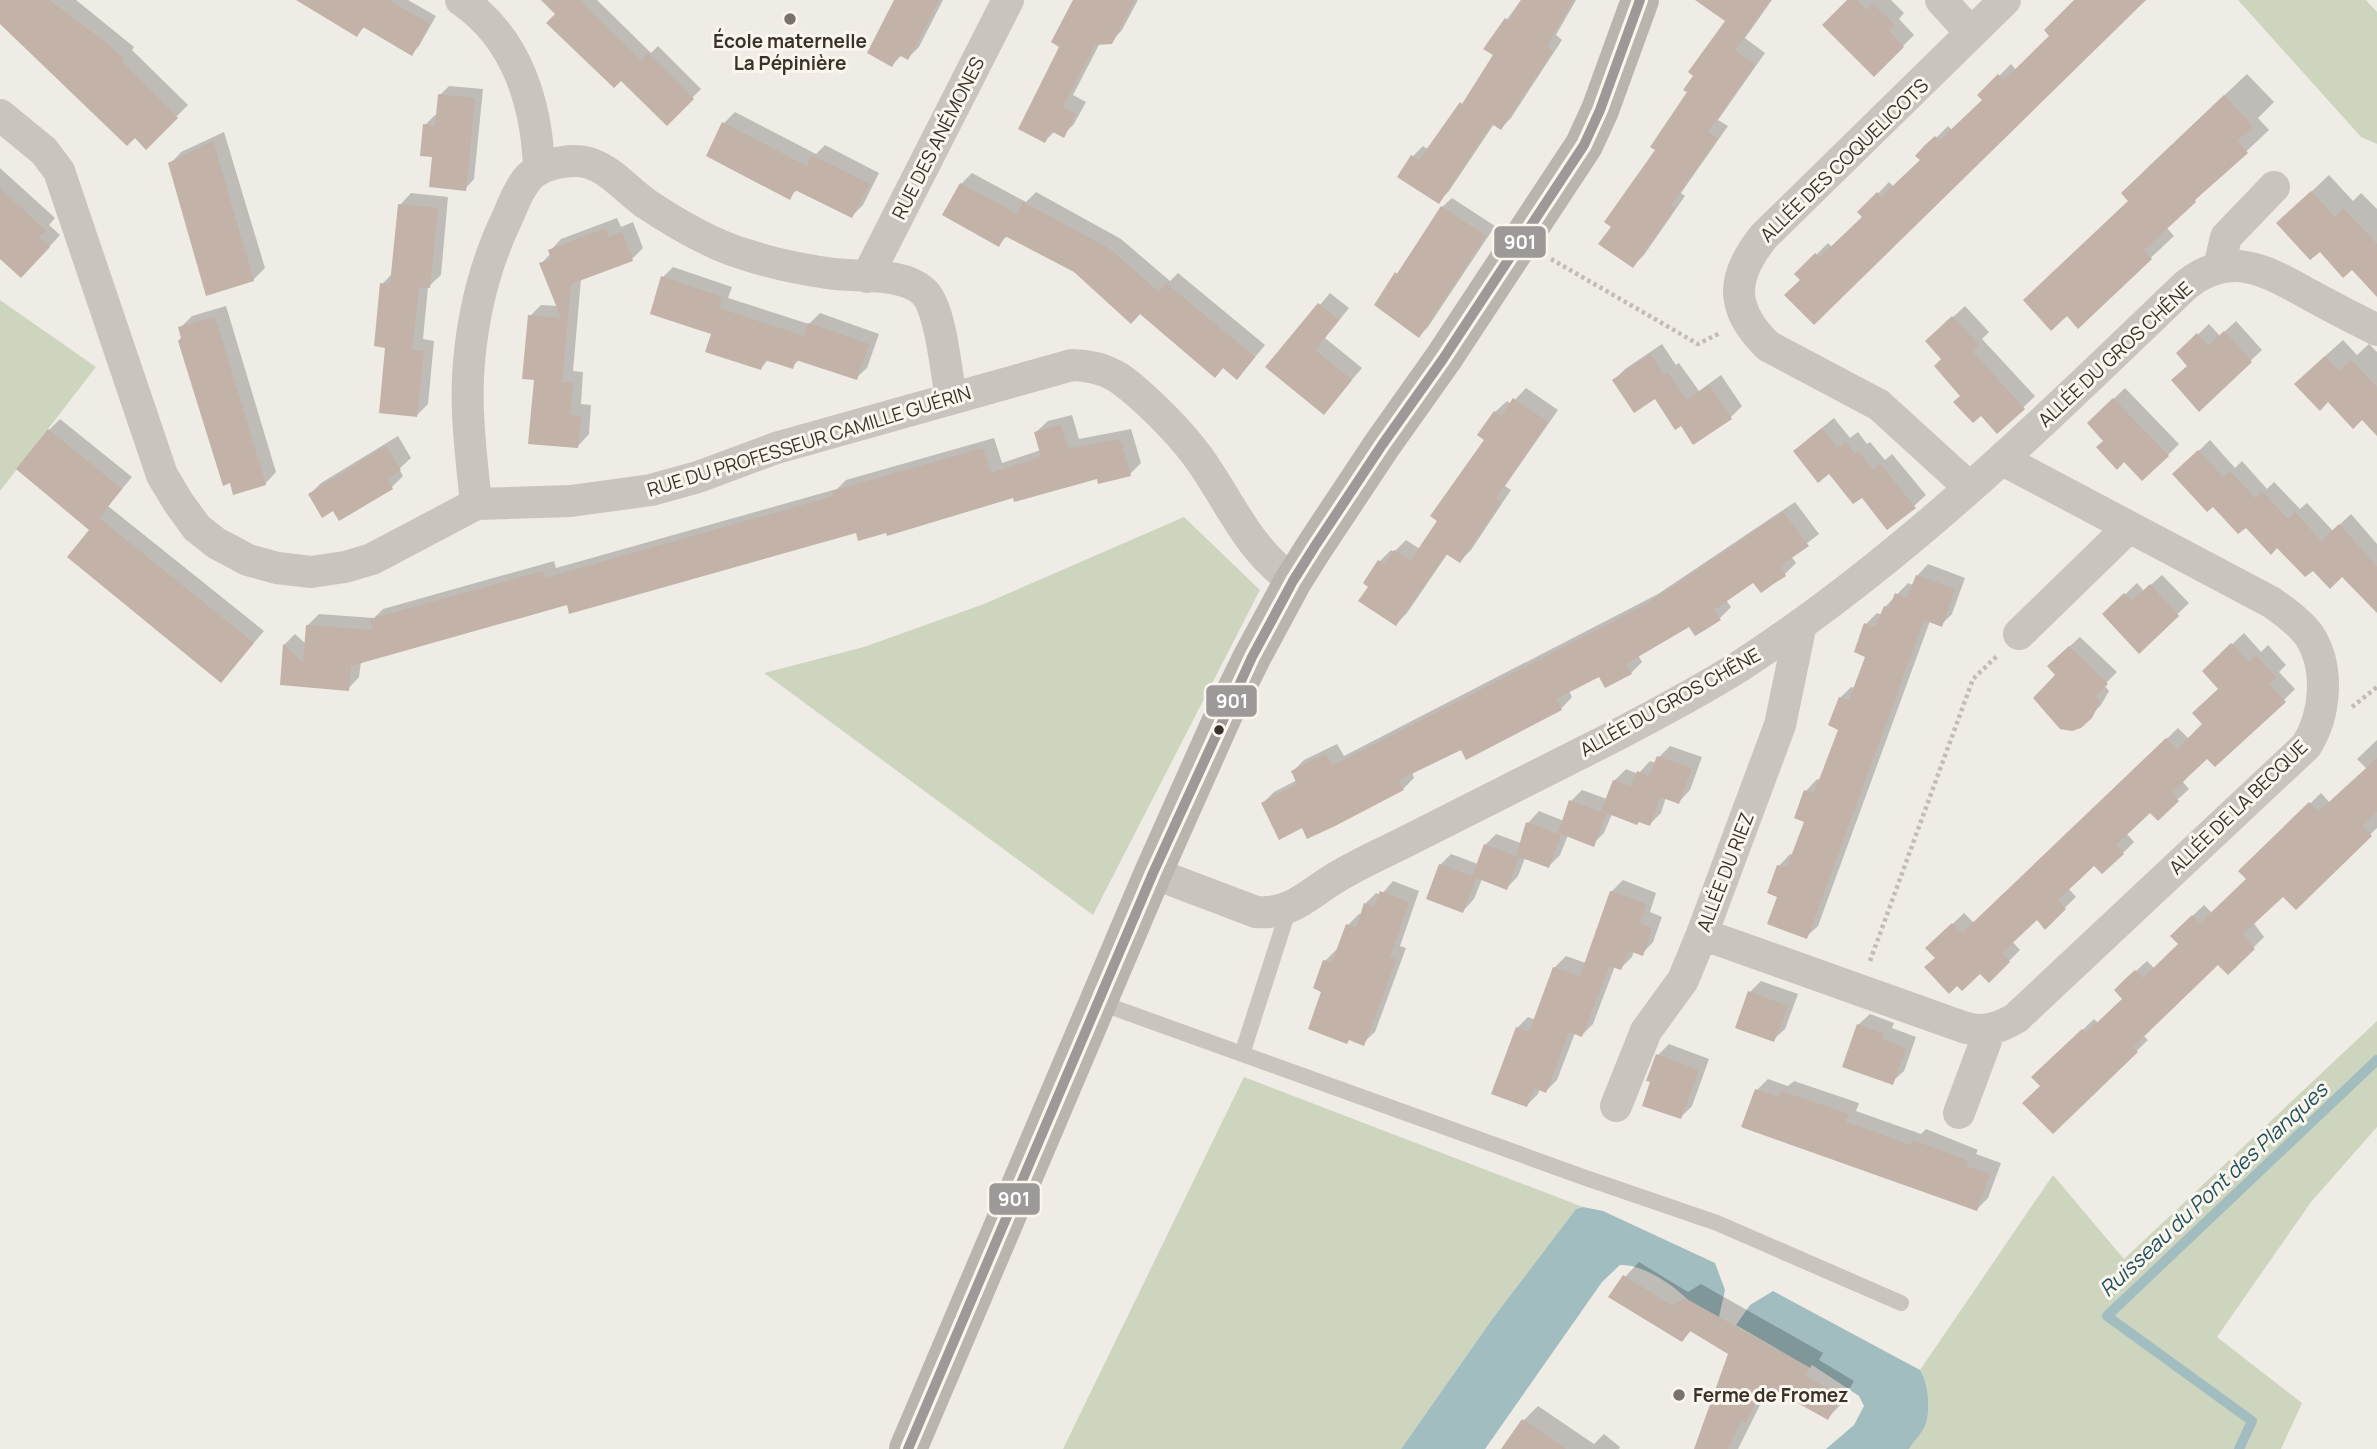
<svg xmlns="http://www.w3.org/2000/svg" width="2377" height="1449" viewBox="0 0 2377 1449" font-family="Manrope,sans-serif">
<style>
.green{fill:#ced5bf}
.water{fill:#a1bdc0}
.shadow{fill:#0003}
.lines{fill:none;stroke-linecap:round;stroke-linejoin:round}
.stream{stroke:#a1bdc0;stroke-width:10}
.building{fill:#c2b2a7}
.path{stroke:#c1bcb6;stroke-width:4.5;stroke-dasharray:3.5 3.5;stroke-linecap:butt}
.lane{stroke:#c9c4bd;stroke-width:16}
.street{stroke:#c9c4bd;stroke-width:32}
.secondary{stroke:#b9b4ae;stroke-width:38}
.bus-1-casing{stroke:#faf6ee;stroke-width:16}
.bus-1{stroke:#9c9998;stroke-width:10}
.poi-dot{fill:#79726c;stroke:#faf6ee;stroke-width:2.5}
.bus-dot{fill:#3a312b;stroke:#faf6ee;stroke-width:2.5}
.labels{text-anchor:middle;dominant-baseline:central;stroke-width:6;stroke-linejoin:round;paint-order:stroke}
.poi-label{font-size:19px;font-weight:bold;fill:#3a312b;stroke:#faf6ee}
.street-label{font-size:19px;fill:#3a312b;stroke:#faf6ee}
.water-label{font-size:21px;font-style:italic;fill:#20515c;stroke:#faf6ee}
.line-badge{stroke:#faf6ee;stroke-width:2.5}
.badge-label{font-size:19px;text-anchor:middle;font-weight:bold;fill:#fff}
</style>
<rect width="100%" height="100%" fill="#efece5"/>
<!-- green -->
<path class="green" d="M2238 0H2366L2377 12V144L2361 137Z
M0 300 96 367 0 491Z
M1184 517 1260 590 1093 915 764 673 864 647 984 604Z
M2377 1021V1127L2311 1202 2217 1337 2302 1403 2281 1449H1909C1914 1441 1925 1429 1927 1420 1930 1405 1928 1382 1920 1370L2053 1175 2124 1259Z
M1244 1077 1583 1207 1576 1209 1493 1318 1401 1449H1063Z"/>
<!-- water -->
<path class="water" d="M1583 1207 1603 1211 1715 1263 1725 1290 1719 1317C1709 1311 1693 1306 1685 1297 1670 1283 1642 1264 1620 1265L1602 1282 1485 1449H1401L1493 1318 1576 1209Z
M1773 1291 1920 1370C1928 1382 1930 1405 1927 1420 1925 1430 1914 1441 1909 1449H1826L1854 1425 1864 1406 1859 1396 1812 1365 1810 1368 1736 1325 1750 1305Z"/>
<!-- shadow -->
<path class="shadow" d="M0 0H76L134 47 132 50 188 105 146 147 0 21Z
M298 0H408L436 16 419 46 412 53 365 26 357 35Z
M544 0H597L651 53 658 46 701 89 667 123Z
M895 0H943L919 47 908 58 902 55 892 65Z
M1074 0H1138L1122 30 1111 42 1100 43 1073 95 1086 102 1074 124 1063 135 1055 131 1045 141 1062 47Z
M1521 0H1576L1556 35 1562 40 1511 118 1501 128 1494 124 1449 191 1438 202 1413 156 1423 146 1429 150 1468 96 1495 54 1486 48Z
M1717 0H1772L1745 38 1765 53 1718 120 1728 126 1681 193 1685 196 1644 255 1633 266 1613 226 1728 21Z
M1850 0H1891L1904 13 1899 19 1914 35 1874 75Z
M2077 0H2146L1802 279 1797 274 1828 243 1832 247 1864 217 1860 212 1889 182 1894 187 1922 160 1918 156 1948 126 1952 130 1984 100 1980 95 2011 64 2016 70 2051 36Z
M2247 74 2274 102 2258 118 2269 130 2166 227 2174 236 2078 326 2130 201 2145 170Z
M449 86 483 89 474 179 465 189 425 125 435 115 438 116 440 95Z
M735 112 816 154 825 145 879 173 863 205 852 216 798 189 789 197 724 123Z
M224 132 265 268 253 280 170 164 181 152Z
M0 168 55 218 49 225 60 235 39 258 0 244Z
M972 173 1026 202 1036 192 1121 239 1170 281 1178 273 1265 345 1247 367H1224L1075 271 1008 235 999 244 961 184Z
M2329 175 2353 201 2361 193 2377 209V294L2295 207Z
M411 193 448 197 441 275 428 287 423 339 434 341 428 404 417 415 382 284 393 273 400 205Z
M1452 198 1495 226 1428 327 1419 336 1376 305 1442 207Z
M617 218 621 227 633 222 643 248 632 259 581 279 573 371 583 372 581 404 591 405 589 434 578 446 536 378 530 316 541 305 558 306 541 264 551 253 550 251 561 239Z
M673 267 732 287 728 298 809 324 820 313 879 334 867 368 856 378 800 359 792 367 769 359 761 368 713 333 663 277Z
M1330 293 1349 308 1325 338 1362 368 1324 412 1268 367Z
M226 306 276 472 265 484 183 338 180 328 192 316Z
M1965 306 1989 332 1982 339 2035 396 1998 432 1963 395 1939 330Z
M2236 321 2262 350 2199 409 2189 365 2190 342 2209 324 2220 336Z
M2343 340 2357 355 2369 344 2377 352V433L2313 367Z
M1662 344 1676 365 1679 363 1699 391 1721 375 1742 406 1731 417 1682 424 1655 397 1614 380 1625 369Z
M1526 388 1558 410 1505 486 1511 490 1471 550 1460 561 1448 553 1407 613 1396 624 1371 586 1380 561 1391 550 1394 552 1406 540 1420 549 1486 440 1495 412 1507 401 1511 404Z
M2125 388 2179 444 2168 455 2106 441 2089 423Z
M1072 415 1079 439 1131 429 1141 463 1130 474 1098 477 1014 496 887 531H857L568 603 361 662 359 677 348 689 282 683 284 645 295 634 306 644 308 625 319 614 374 618 383 609 554 561 556 568 837 489 846 480 994 438 1002 463 1041 450 1036 432 1048 421Z
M1834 418 1850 438 1858 432 1867 444 1870 442 1885 460 1892 454 1926 495 1914 506 1862 495 1807 440Z
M60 419 132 477 108 506 264 631 221 681 91 529 49 430Z
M398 436 411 458 399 469 403 476 392 487 334 509 310 494 321 483Z
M2210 440 2235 468 2242 461 2267 489 2274 482 2300 509 2307 503 2333 531 2351 514 2377 544V611L2343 574 2313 569 2277 546 2185 464Z
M1795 502 1819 534 1791 556 1796 563 1785 574 1754 581 1726 600 1731 607 1720 618 1689 624 1638 655 1642 662 1631 673 1600 675 1569 691 1572 697 1561 709 1462 747 1412 772 1414 778 1403 789 1302 826 1263 803 1274 792 1297 780 1293 771 1304 760 1337 744 1344 756 1658 594Z
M1928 564 1965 578 1952 614 1941 625 1930 621 1818 926 1806 937 1779 896V866L1790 854 1794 855 1807 821 1806 791 1817 779 1821 781 1840 729V698L1851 687 1855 688 1867 656 1866 624 1877 613 1882 615 1885 607 1908 583 1913 585 1917 576Z
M2162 575 2189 603 2139 652 2105 614 2137 583 2144 591Z
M2244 633 2261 652 2268 645 2286 665 2279 672 2295 689 2284 700 2207 757 2182 781 2189 789 2158 818 2150 811 2126 833 2134 842 2123 853 2094 863 2068 888 2076 897 2045 927 2037 918 2012 941 2020 950 1989 981 1980 971 1937 957 1928 948 1964 913 1974 923 2178 728 2189 739 2204 724 2220 688 2204 671Z
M2080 637 2117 672 2104 685 2109 691 2101 705 2080 727 2057 675 2059 656Z
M2377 740V828L2326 877 2283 894 2253 922 2264 937 2228 973 2219 962 2143 1035 2148 1040 2053 1132 2042 1086 2034 1077 2094 1019 2098 1023 2124 999 2127 979 2147 961 2155 969 2180 944 2183 925 2204 905 2212 913 2248 879 2240 871 2321 793 2330 803 2367 769 2357 759Z
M1670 746 1702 757 1690 790 1679 802 1666 797 1661 813 1650 824 1612 814 1604 833 1593 844 1568 835 1560 855 1549 866 1525 858 1518 876 1507 888 1482 879 1474 899 1463 911 1440 865 1451 854 1478 864 1485 845 1496 834 1521 843 1528 823 1539 811 1564 821 1571 801 1582 790 1607 799 1614 781 1626 769 1638 774 1650 761 1656 763 1659 757Z
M1623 880 1656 893 1650 912 1662 917 1653 942 1642 954 1634 951 1632 957 1621 968 1615 966 1593 1024 1582 1035 1575 1033 1557 1080 1546 1091 1540 1089 1538 1094 1527 1105 1517 1028 1528 1017 1536 1020 1554 968 1566 956 1586 963 1611 892Z
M1393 881 1419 891 1400 946 1406 948 1375 1032 1363 1043 1323 991 1325 961 1336 950H1338L1348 925 1359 914 1362 915 1365 904 1376 893 1381 895Z
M1761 981 1798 994 1785 1029 1773 1040 1750 992Z
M1870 1014 1894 1023 1892 1028 1916 1037 1904 1071 1892 1082 1858 1025Z
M1669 1044 1709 1059 1692 1106 1681 1117 1658 1055Z
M1768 1079 1788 1086 1794 1081 1859 1103 1856 1111 1921 1134 1926 1129 1978 1150 1976 1154 2001 1163 1988 1198 1977 1209 1757 1090Z
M1639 1262 1688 1292 1701 1284 1823 1353 1819 1360 1854 1381 1842 1403 1828 1418 1778 1390 1772 1396 1766 1393 1738 1449H1696L1730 1353 1692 1330 1682 1340 1625 1277Z
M1538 1406 1594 1444 1604 1434 1620 1447 1619 1449H1503L1524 1420Z"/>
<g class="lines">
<!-- stream -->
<path class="stream" d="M2239 1449 2252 1421 2107 1316 2377 1060"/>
</g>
<!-- building -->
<path class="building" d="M0 0H49L104 41 124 59 122 62 178 118 146 150 135 138 127 146 0 24Z
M296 0H389L430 24 412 56 363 27 357 37Z
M541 0H579L641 61 648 53 694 99 667 126 621 81 614 88 546 23 555 14Z
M894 0H939L908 60 899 55 892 67 867 53Z
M1073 0H1135L1112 44 1095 45 1081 71 1063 107 1076 114 1064 138 1051 131 1045 143 1018 129 1059 47 1051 42Z
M1521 0H1573L1547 46 1553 51 1501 130 1492 124 1439 204 1397 177 1411 155 1419 160 1460 102 1462 104 1493 55 1483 49 1505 18 1509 21Z
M1695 0H1770L1735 50 1755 65 1708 132 1718 138 1671 205 1675 208 1633 268 1598 244 1611 227 1604 222 1655 150 1650 147 1687 92 1683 90 1693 76 1688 72 1725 21Z
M1847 0H1857L1867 10 1873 4 1895 25 1889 31 1904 47 1874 77 1822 25Z
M2074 0H2146L1814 325 1784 295 1800 280 1794 274 1815 253 1820 257 1862 217 1857 212 1877 192 1881 197 1920 160 1915 156 1925 145 1935 136 1940 140 1982 100 1977 95 1998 74 2004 80 2049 36 2044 30Z
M438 94 475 98 466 191 429 187 432 157 420 156 423 124 435 126Z
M2224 95 2253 126 2237 141 2248 153 2195 200 2196 202 2144 250 2152 259 2078 329 2067 316 2051 331 2023 300 2128 201 2121 193Z
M722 122 807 166 812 155 870 184 852 218 795 190 790 200 706 156Z
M213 141 254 281 206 296 168 163Z
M960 183 1017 214 1023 202 1110 249 1159 292 1166 283 1255 357 1237 380 1223 368 1215 378 1140 314 1131 324 1074 272 1005 236 999 247 942 215Z
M0 188 46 231 39 237 50 247 21 278 0 259Z
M2311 191 2335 217 2343 208 2377 244V297L2352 270 2343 278 2320 252 2310 260 2276 223Z
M398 204 438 208 430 288 419 287 412 350 424 351 417 417 379 413 385 348 374 346 380 283 390 284Z
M1441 206 1486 236 1419 338 1374 305 1395 272 1397 274Z
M606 228 609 237 622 232 633 261 571 284 562 382 573 383 570 415 581 416 578 448 528 444 534 380 522 379 528 315 561 318 539 263 551 259 548 250Z
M661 276 722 297 719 308 770 325 804 336 808 323 869 344 857 380 796 360 793 369 765 360 761 370 705 352 711 334 650 314Z
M1318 303 1339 320 1315 350 1352 380 1324 415 1265 367Z
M1952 316 1979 345 1972 351 2025 409 1997 434 1981 416 1973 423 1953 402 1960 396 1934 366 1941 359 1925 341Z
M215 317 266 485 233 495 230 483 223 486 178 341 181 338 178 327Z
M2224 331 2252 362 2199 412 2171 380 2187 366 2176 353 2197 333 2208 346Z
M1650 354 1664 375 1668 373 1687 400 1709 385 1732 419 1693 445 1681 426 1675 430 1655 399 1634 413 1612 380Z
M2325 356 2339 371 2351 360 2377 387V436L2362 420 2353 429 2328 402 2320 411 2294 384Z
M1513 398 1548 422 1496 498 1501 502 1460 563 1446 554 1396 626 1358 601 1368 587 1363 583 1378 560 1384 564 1394 550 1410 561 1437 521 1430 516 1484 440 1477 435 1494 411 1501 416Z
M2113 398 2169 456 2142 481 2124 462 2117 470 2096 447 2103 441 2087 423Z
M1061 425 1068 449 1120 439 1131 476 1098 484 1097 479 1014 502 1013 498 887 536 886 533 858 541 856 533 569 614 567 605 351 666 349 691 280 685 283 644 303 662 306 625 373 630 370 619 543 571 545 578 834 496 832 491 983 448 991 473 1041 457 1034 432Z
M1822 428 1838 448 1846 442 1855 454 1858 451 1873 470 1880 464 1916 508 1887 530 1862 498 1853 504 1829 474 1818 483 1793 451Z
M48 429 122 489 99 518 254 643 221 683 67 557 89 530 16 469Z
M386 446 401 470 387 479 393 489 339 521 333 511 322 518 308 494Z
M2198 450 2223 477 2230 471 2255 498 2262 491 2288 519 2295 512 2321 541 2339 524 2377 567V613L2342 577 2330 589 2313 571 2305 577 2277 548 2271 555 2246 528 2238 534 2213 507 2207 512 2172 474Z
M1783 512 1809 546 1780 566 1786 576 1772 585 1761 593 1753 583 1714 610 1721 620 1705 630 1695 636 1689 627 1626 664 1632 674 1605 688 1599 677 1556 699 1562 710 1466 760 1461 750 1399 780 1404 790 1335 826 1307 839 1302 828 1279 840 1261 803 1297 784 1291 771 1326 754 1332 766 1593 632 1645 605Z
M1916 575 1955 589 1942 627 1924 620 1807 939 1767 924 1777 897 1767 893 1777 865 1787 867 1804 822 1794 818 1804 790 1814 793 1838 730 1828 725 1839 697 1849 700 1865 657 1854 652 1864 623 1875 627 1884 606 1889 608 1895 593 1907 598Z
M2150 584 2179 616 2139 654 2102 614 2124 593 2132 601Z
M2231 643 2249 662 2256 655 2276 677 2269 684 2286 702 2215 767 2207 759 2189 776 2172 793 2179 801 2158 821 2150 813 2116 845 2124 854 2102 874 2094 866 2058 900 2066 909 2045 930 2037 920 2002 953 2010 962 1989 983 1980 974 1962 991 1957 986 1949 994 1924 967 1935 958 1925 948 1952 923 1962 933 2166 738 2177 749 2202 724 2192 713 2218 689 2202 671Z
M2069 646 2108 684 2095 696 2100 702 2092 718 2081 728 2072 731 2060 729 2033 698 2055 675 2047 666Z
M1657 756 1692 768 1679 804 1660 797 1650 826 1639 822 1637 825 1601 811 1613 780 1631 786 1637 771 1649 776Z
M2377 758V811L2362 826 2372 836 2296 910 2283 897 2243 934 2255 949 2228 975 2218 965 2133 1047 2138 1052 2053 1134 2022 1103 2040 1086 2031 1077 2082 1029 2086 1033 2122 999 2114 990 2125 979 2135 970 2143 978 2178 944 2170 936 2192 915 2200 923 2246 879 2238 871 2309 802 2318 812Z
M1569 800 1606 814 1594 847 1558 833Z
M1526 822 1561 835 1549 868 1519 857 1507 890 1476 878 1463 913 1426 899 1439 864 1472 876 1484 844 1516 856Z
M1380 891 1409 902 1390 957 1396 960 1364 1046 1349 1040 1347 1044 1308 1029 1321 992 1313 988 1323 960 1332 962 1346 924 1356 928 1364 903 1374 907Z
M1610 891 1646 904 1640 923 1652 928 1643 956 1629 951 1621 970 1609 966 1582 1037 1569 1032 1546 1093 1534 1088 1527 1107 1491 1094 1516 1027 1529 1032 1553 967 1580 976Z
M1748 991 1788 1006 1774 1042 1735 1028Z
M1857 1024 1884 1034 1882 1039 1906 1048 1893 1085 1842 1067Z
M1656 1054 1699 1070 1681 1119 1642 1106 1650 1082 1646 1081Z
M1755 1089 1778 1097 1781 1091 1849 1114 1846 1122 1911 1145 1913 1140 1968 1161 1966 1166 1990 1174 1977 1211 1741 1127Z
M1623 1275 1672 1306 1685 1298 1810 1368 1805 1375 1841 1396 1828 1420 1776 1391 1772 1398 1760 1391 1746 1423 1741 1420 1728 1449H1694L1728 1354 1690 1331 1682 1342 1608 1297Z
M1522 1419 1566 1449H1501Z"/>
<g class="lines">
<!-- path -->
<path class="path" d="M1551 259 1698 344 1720 333
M2352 707 2377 687
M1870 961 1973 679 1998 655"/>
<!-- lane -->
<path class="lane" d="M1098 1002 1586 1178 1717 1223 1901 1303
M1242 1054 1289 908"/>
<!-- street -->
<path class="street" d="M461 0C517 38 537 104 539 169
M1941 0 1971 33
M0 115 44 151 59 171 162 475 178 502 197 528 216 543 248 560 277 568 311 572 345 567 372 559 476 504 571 501 651 490 698 477 776 448 1072 365C1109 366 1123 379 1150 404 1169 422 1188 442 1203 464 1233 508 1248 548 1293 581
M2219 268 2226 237 2274 187
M867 277 1008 0
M1970 488 1879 405 1768 346C1729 308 1731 277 1764 236L2005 0
M476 504C472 462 466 419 468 377 471 320 484 265 509 214 514 201 520 187 529 177 542 163 572 158 589 163 611 170 627 190 645 203 675 223 710 244 744 254 771 263 799 269 827 273 855 278 902 271 924 292 941 308 946 372 951 398
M2019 634 2128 528
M1153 873 1256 912C1292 915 1308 894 1337 877 1358 864 1381 854 1403 843 1472 808 1542 773 1611 738 1655 715 1699 692 1740 666 1905 559 2045 420 2186 285 2231 249 2267 271 2310 295 2332 307 2355 319 2377 330
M1702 934 1966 1028C1985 1033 1999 1028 2016 1018L2306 746C2326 715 2330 667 2309 635 2299 622 2285 612 2271 602L2003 460
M1616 1106 1646 1031 1683 980 1702 934 1780 725 1801 624
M1959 1113 1990 1030"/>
<!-- secondary -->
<path class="secondary" d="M908 1449 1153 873 1224 714 1252 657 1293 581 1315 546 1382 445 1443 359 1584 145 1600 110 1640 0"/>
<!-- bus-1 casing -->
<g class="bus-1-casing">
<path id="bus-1" d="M908 1449 1153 873 1252 657 1293 581 1315 546 1382 445 1443 359 1584 145 1600 110 1640 0"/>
</g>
<!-- bus-1 -->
<use href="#bus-1" class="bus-1"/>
</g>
<!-- markers -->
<g class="poi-dot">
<circle cx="790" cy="19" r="7"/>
<circle cx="1679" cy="1395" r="7"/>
</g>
<circle class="bus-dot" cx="1219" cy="730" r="6"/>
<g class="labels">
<!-- poi labels -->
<g class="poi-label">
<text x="790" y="41">École maternelle<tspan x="790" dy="22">La Pépinière</tspan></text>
<text x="1693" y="1395" text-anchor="start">Ferme de Fromez</text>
</g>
<!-- street labels -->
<g class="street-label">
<text transform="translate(938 138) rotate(-63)">RUE DES ANÉMONES</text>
<text transform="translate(1844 160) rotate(-44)">ALLÉE DES COQUELICOTS</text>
<text transform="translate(2115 354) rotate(-43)">ALLÉE DU GROS CHÊNE</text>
<text transform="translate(809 441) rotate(-17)">RUE DU PROFESSEUR CAMILLE GUÉRIN</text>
<text transform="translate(1670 702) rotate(-29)">ALLÉE DU GROS CHÊNE</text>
<text transform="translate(2238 807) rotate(-44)">ALLÉE DE LA BECQUE</text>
<text transform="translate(1725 872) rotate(-69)">ALLÉE DU RIEZ</text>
</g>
<!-- water labels -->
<g class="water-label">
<text transform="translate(2213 1189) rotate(-43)">Ruisseau du Pont des Planques</text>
</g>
</g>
<g class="line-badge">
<rect x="1493" y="225" width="54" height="34" rx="7" fill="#9c9998"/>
<rect x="1205" y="684" width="53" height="34" rx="7" fill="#9c9998"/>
<rect x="988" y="1182" width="53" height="34" rx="7" fill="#9c9998"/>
</g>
<g class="badge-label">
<text x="1520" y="249">901</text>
<text x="1232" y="708">901</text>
<text x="1014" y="1206">901</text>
</g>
</svg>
